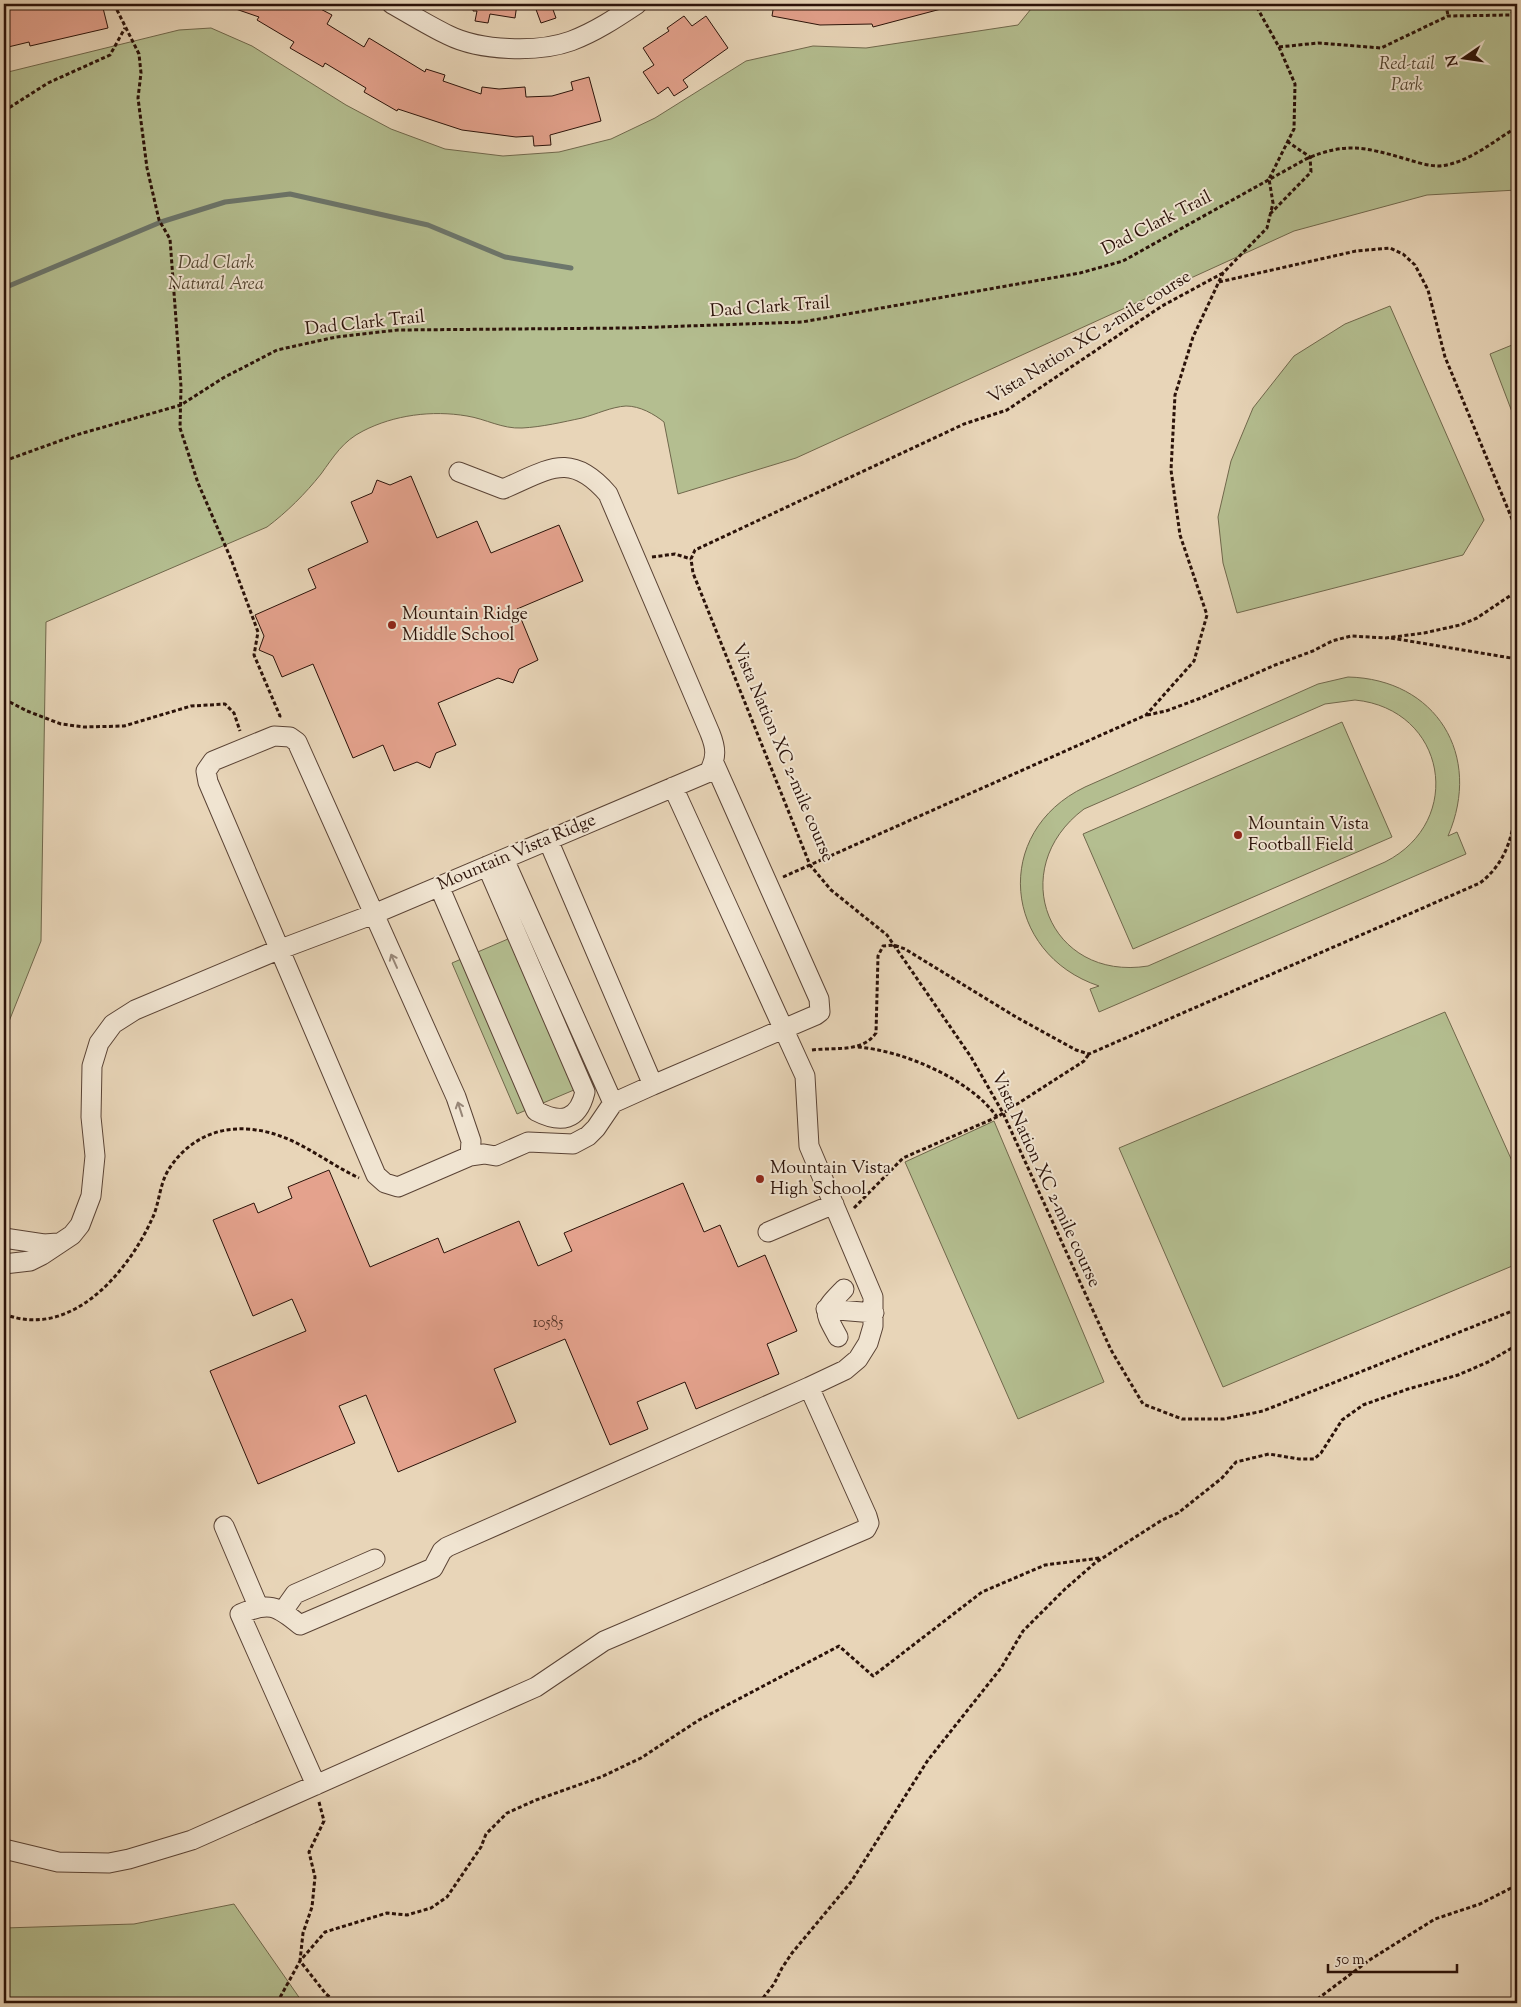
<svg xmlns="http://www.w3.org/2000/svg" width="1521" height="2007" viewBox="0 0 1521 2007" font-family="'Sorts Mill Goudy',serif">
<style>
.green{fill:#b4be90;stroke:#70684c;fill-rule:evenodd}
.lines{fill:none;stroke-linecap:round;stroke-linejoin:round}
.stream{stroke:#6c766c;stroke-width:5}
.building{fill:#e4a28d;stroke:#2b1209}
.minor-casing{stroke:#5a4335;stroke-width:21}
.path{stroke:#2b1209;stroke-width:3;stroke-dasharray:4 2.5;stroke-linecap:butt}
.minor{stroke:#f0e4d1;stroke-width:19}
.oneway{stroke:#978677}
.poi-dot{fill:#8f2418;stroke:#f0e4d1;stroke-width:2}
.labels{text-anchor:middle;dominant-baseline:central;stroke-width:4;stroke-linejoin:round;paint-order:stroke}
.number-label{font-size:15px;fill:#59362a}
.park-label{font-size:18px;font-style:italic;fill:#544632;stroke:#f0e4d1}
.street-label{font-size:18px;fill:#2b1209;stroke:#f0e4d1}
.poi-label{font-size:18px;fill:#2b1209;stroke:#f0e4d1;text-anchor:start}
</style>
<rect width="100%" height="100%" fill="#e8d5b8"/>
<filter id="stains"><feTurbulence type="fractalNoise" baseFrequency=".004" numOctaves="4"/><feColorMatrix values="0 0 0 0 .2 0 0 0 0 .09 0 0 0 0 .02 0 0 0 .5 -.17"/></filter>
<radialGradient id="worn" r=".72"><stop offset=".6" stop-color="#630" stop-opacity="0"/><stop offset="1" stop-color="#630" stop-opacity=".3"/></radialGradient>
<!-- green -->
<path class="green" d="M1035 4H1517V190L1427 195 1294 231 796 458 678 494 664 422C654 414 640 406 626 406 611 407 597 414 582 418 563 422 542 427 522 428 502 429 486 419 467 416 432 410 394 415 363 431 343 441 334 456 321 474 305 494 287 512 267 527L46 622 41 941 4 1034V73L179 30 211 28 252 46 346 105 391 129 445 149 503 156 559 152 611 139 655 118 746 61 813 46 866 48 1018 25Z
M1390 306 1484 520 1463 555 1237 613 1223 563 1218 517 1231 461 1253 408 1294 356 1345 324Z
M1517 343V425L1490 354Z
M1348 677C1436 679 1483 755 1448 836L1457 832 1466 854 1099 1012 1090 989 1099 986C1003 954 991 832 1085 787L1318 684ZM1355 700C1446 709 1466 821 1385 862L1148 966C1049 982 1004 869 1084 809L1325 704Z
M1342 722 1392 837 1133 949 1083 834Z
M536 927 600 1079 517 1114 452 963Z
M1445 1012 1517 1172V1264L1223 1387 1119 1148Z
M994 1121 1104 1382 1018 1419 905 1162Z
M234 1904 303 2003H4V1928L134 1924Z"/>
<g class="lines">
<!-- stream -->
<path class="stream" d="M4 288 161 222 225 202 290 194 428 225 505 257 571 268"/>
</g>
<!-- building -->
<path class="building" d="M40 4H102L108 28 30 46 29 42 4 48V10Z
M227 4H311L332 15 327 24 364 47 369 38 425 72 426 69 445 75 443 81 481 94 482 87 499 89 525 87 526 97 552 96 573 90 571 82 589 77 601 121 550 135 551 145 534 146 533 136 516 137 462 130 398 109 397 111 364 92 366 88 325 63 323 67 290 48 294 42 257 20 259 17 227 6Z
M474 4H517L515 18 490 14 488 23 475 21 477 11H473Z
M534 4H551L556 18 541 23Z
M774 4H941V9L873 27 872 24 820 25 772 16Z
M684 16 692 26 706 16 728 48 683 80 688 87 674 96 668 87 658 94 643 72 654 65 643 48 669 31 667 28Z
M411 476 437 538 477 521 491 553 559 525 583 581 517 609 538 660 519 669 513 683 498 678 438 703 456 745 436 753 430 768 417 762 394 771 383 745 353 758 313 664 282 677 273 656 259 650 264 636 255 615 316 588 308 569 368 542 351 502 372 493 377 480 390 485Z
M329 1170 370 1267 438 1238 444 1253 519 1221 538 1266 572 1251 564 1233 683 1183 704 1232 720 1225 738 1267 765 1255 797 1331 767 1344 779 1374 696 1409 685 1382 637 1402 648 1429 610 1445 565 1339 494 1369 516 1422 398 1472 366 1395 339 1406 355 1443 258 1484 210 1371 306 1331 292 1299 253 1316 213 1220 254 1203 258 1213 292 1198 288 1187Z"/>
<g class="lines">
<!-- minor casing -->
<g class="minor-casing">
<path id="minor" d="M392 4C410 14 429 26 448 35 480 51 538 53 571 41 595 32 616 18 637 4
M548 840 653 1085 816 1015 820 1012 819 999 714 763
M504 859 613 1103
M439 886 536 1111C561 1124 578 1121 585 1092L487 866
M470 1156 471 1141 456 1097 297 742 290 737 274 736 213 761 206 771 208 782 376 1175 385 1183 398 1187 470 1156 484 1154 496 1156 528 1142 573 1144 588 1136 596 1128 613 1103 653 1085
M768 1232 834 1204
M4 1238 44 1244 58 1243
M4 1264 30 1261 42 1255 72 1235 80 1225 91 1196 95 1156 91 1117 92 1066 99 1043 113 1024 135 1010 273 952 374 914 709 772C717 757 716 748 710 733L608 494C570 450 548 470 503 489L459 472
M826 1309 874 1313
M838 1337C823 1309 822 1312 844 1289
M224 1526 258 1606
M283 1611 295 1594 375 1559
M316 1785 240 1614C269 1602 276 1605 300 1625L433 1568 442 1551 447 1547 809 1387
M4 1849 58 1862 109 1863 129 1859 192 1840 536 1687 604 1641 866 1529 869 1523 867 1516 809 1387 845 1370 858 1359 868 1343 873 1326V1297L809 1146 805 1076 673 787"/>
</g>
<!-- path -->
<path class="path" d="M114 4 139 54 141 73 138 98 147 168 159 220 170 239 181 387 180 428 198 483 231 559 250 610 258 632 254 655 280 716 279 719
M1446 4 1448 16
M1279 47 1318 43 1381 48 1448 16 1510 15 1517 9
M4 111 48 83 110 55 125 28
M1270 214 1311 172 1310 157 1288 142
M1223 273 1162 306 1007 410 964 424 695 550 691 559 693 573 810 865 831 890 887 935 971 1057 1003 1113 1111 1350 1143 1404 1182 1419H1224L1263 1411 1517 1309
M1219 282 1356 251 1390 248 1403 254 1415 265 1428 290 1445 357 1517 531
M4 461 76 435 181 405 223 378 277 350 336 337 398 330 630 328 802 322 1080 273 1123 261 1306 159C1345 142 1365 147 1406 159 1416 162 1428 166 1439 166 1467 164 1494 141 1517 127
M652 557 675 554 691 559
M1391 638 1517 659
M4 699 27 711 61 724 84 727 124 726 191 706 225 704 234 713 240 731
M1147 715 1166 711 1201 698 1275 665 1313 651 1332 641 1351 636 1386 638 1424 633 1460 625 1477 618 1517 591
M783 877 1146 715 1194 661 1207 615 1180 535 1171 470 1175 395 1193 337 1223 273 1267 228 1273 203 1269 179 1294 129 1295 84 1279 47 1255 4
M858 1047C904 1051 970 1079 997 1117
M812 1050C835 1047 862 1053 876 1033L878 956 883 946 894 945 905 949 1016 1017 1076 1050 1089 1054 1480 883C1515 856 1516 816 1517 775
M854 1208 903 1158 997 1117 1084 1061 1089 1054
M4 1314C70 1340 127 1274 152 1219 160 1203 159 1182 171 1166 188 1141 216 1127 246 1129 291 1131 321 1160 359 1178
M319 1802 324 1821 309 1852 315 1877 312 1907 303 1933 300 1961 326 1994 337 2003
M277 2003 300 1961 325 1932 387 1913 407 1915 431 1908 447 1897 481 1847 486 1834 507 1813 536 1800 601 1777 641 1758 699 1720 839 1646 873 1676 982 1592 1045 1565 1100 1558
M759 2003 774 1984 782 1968 792 1953 851 1882 928 1760 1001 1668 1023 1631 1065 1589 1095 1563 1162 1520 1178 1513 1222 1478 1236 1462 1269 1454 1299 1459H1314L1321 1453 1342 1420 1363 1405 1408 1389 1458 1375 1488 1362 1517 1345
M1312 2003 1371 1959 1435 1919 1480 1904 1517 1885"/>
<!-- minor -->
<use href="#minor" class="minor"/>
</g>
<!-- one-way arrows -->
<defs><path id="oneway-shaft" d="M-6 0H5M1.5-3L5.5 0L1.5 3" fill="none" stroke-width="1.6" stroke-linecap="round" stroke-linejoin="round" transform="scale(1.25)"/></defs>
<g class="oneway">
<use href="#oneway-shaft" transform="translate(394 961) rotate(-114)"/>
<use href="#oneway-shaft" transform="translate(460 1109) rotate(-108)"/>
</g>
<!-- markers -->
<g class="poi-dot">
<circle cx="392" cy="625" r="5"/>
<circle cx="1238" cy="835" r="5"/>
<circle cx="760" cy="1179" r="5"/>
</g>
<g class="labels">
<!-- number labels -->
<g class="number-label">
<text x="548" y="1323">10585</text>
</g>
<!-- park labels -->
<g class="park-label">
<text x="1407" y="65">Red-tail<tspan x="1407" dy="21">Park</tspan></text>
<text x="216" y="264">Dad Clark<tspan x="216" dy="21">Natural Area</tspan></text>
</g>
<!-- street labels -->
<g class="street-label">
<text transform="translate(1157 224) rotate(-27)">Dad Clark Trail</text>
<text transform="translate(770 308) rotate(-4)">Dad Clark Trail</text>
<text transform="translate(365 324) rotate(-6)">Dad Clark Trail</text>
<text transform="translate(1090 338) rotate(-32)">Vista Nation XC 2-mile course</text>
<text transform="translate(782 753) rotate(67)">Vista Nation XC 2-mile course</text>
<text transform="translate(517 853) rotate(-23)">Mountain Vista Ridge</text>
<text transform="translate(1045 1180) rotate(65)">Vista Nation XC 2-mile course</text>
</g>
<!-- poi labels -->
<g class="poi-label">
<text x="402" y="615">Mountain Ridge<tspan x="402" dy="21">Middle School</tspan></text>
<text x="1248" y="825">Mountain Vista<tspan x="1248" dy="21">Football Field</tspan></text>
<text x="770" y="1169">Mountain Vista<tspan x="770" dy="21">High School</tspan></text>
</g>
</g>
<!-- margin -->
<rect width="1521" height="2007" fill="none" stroke="#e8d5b8" stroke-width="20"/>
<rect x="5" y="5" width="1511" height="1997" fill="none" stroke="#2b1209" stroke-width="2.5"/>
<rect x="10" y="10" width="1501" height="1987" fill="none" stroke="#2b1209"/>
<!-- north arrow -->
<g transform="translate(1464 58) rotate(257)" stroke="#f0e4d1" stroke-width="4" paint-order="stroke">
<path d="M0-4L9 19L0 12L-9 19Z" fill="#2b1209"/>
<text y="-8" font-size="14" font-weight="bold" text-anchor="middle" fill="#2b1209">N</text>
</g>
<!-- scale -->
<path d="M1328 1964v8h129v-8" fill="none" stroke="#2b1209" stroke-width="2.5"/>
<text x="1336" y="1964" font-size="15" fill="#2b1209" stroke="#f0e4d1" stroke-width="4" paint-order="stroke">50 m</text>
<rect width="100%" height="100%" filter="url(#stains)"/>
<rect width="100%" height="100%" fill="url(#worn)"/>
</svg>
